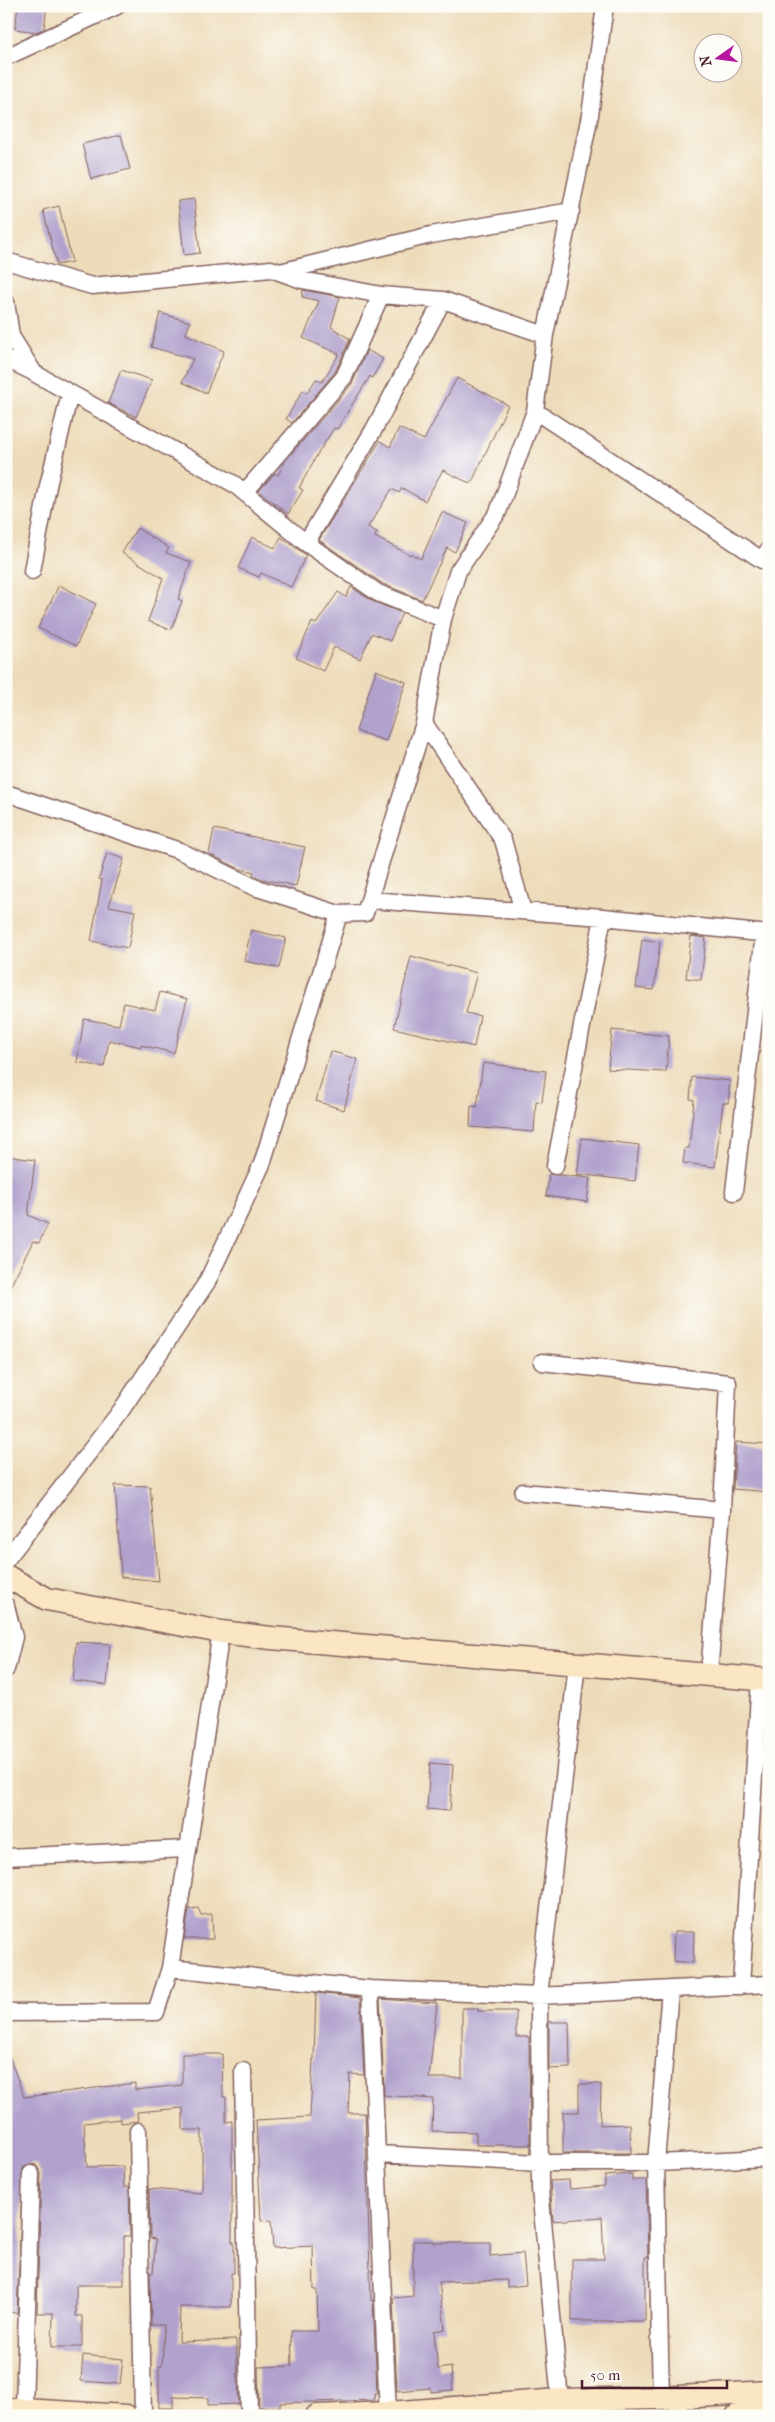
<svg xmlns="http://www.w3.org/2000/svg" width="775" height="2422" viewBox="0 0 775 2422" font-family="'IM FELL French Canon',serif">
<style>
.building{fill:#b1a2cd}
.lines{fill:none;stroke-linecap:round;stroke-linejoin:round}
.street-casing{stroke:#83615d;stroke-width:19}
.secondary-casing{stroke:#83615d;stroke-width:25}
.street{stroke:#fff;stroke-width:16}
.secondary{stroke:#fbe6c4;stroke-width:22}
</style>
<rect width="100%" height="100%" fill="#fdfcf7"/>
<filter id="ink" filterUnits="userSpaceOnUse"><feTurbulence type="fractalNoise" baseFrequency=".02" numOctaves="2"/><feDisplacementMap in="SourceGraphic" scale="10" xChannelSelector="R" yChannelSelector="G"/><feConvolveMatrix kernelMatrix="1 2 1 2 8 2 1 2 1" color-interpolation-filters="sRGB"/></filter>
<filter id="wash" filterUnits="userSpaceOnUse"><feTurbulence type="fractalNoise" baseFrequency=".0096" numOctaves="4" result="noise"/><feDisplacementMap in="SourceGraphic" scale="20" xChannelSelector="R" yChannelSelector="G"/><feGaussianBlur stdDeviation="1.12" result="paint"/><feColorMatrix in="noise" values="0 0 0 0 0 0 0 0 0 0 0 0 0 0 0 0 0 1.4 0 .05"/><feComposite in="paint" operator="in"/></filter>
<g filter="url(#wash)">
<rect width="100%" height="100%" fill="#eddcba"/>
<g id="blocks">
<!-- building -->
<path class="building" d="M18 6H47L44 29 36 32 15 29Z
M121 135 130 169 91 179 82 144Z
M194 199 200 253 184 255 178 201Z
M59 206 72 262 57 265 43 210Z
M303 290 340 297 331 327 350 339 335 372 292 423 286 419 303 390 307 393 316 379 322 382 339 354 303 338 319 301 302 297Z
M160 313 190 322 186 334 224 351 206 393 182 382 193 359 151 347Z
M367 350 383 359 372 378 370 376 337 429 334 428 317 455 299 488 303 490 288 514 259 491 275 473 278 475 286 460 352 384Z
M121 370 152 380 136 417 108 403Z
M457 378 508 405 471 484 443 470 425 501 402 488 399 493 392 489 368 527 377 532 375 537 410 555 411 554 421 559 442 512 468 523 455 552 447 548 422 600 383 584 319 540 380 441 390 447 399 428 424 440Z
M137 528 169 548 166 553 191 562 178 599 182 601 171 630 148 621 163 578 122 553Z
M252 537 275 548 281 537 306 555 291 587 261 573 259 577 238 568Z
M59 585 96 604 76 646 38 628Z
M351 587 374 602 402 613 390 641 372 633 360 659 334 647 323 671 296 658 312 622 316 624 338 592 346 597Z
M376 670 406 682 386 741 356 731Z
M214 829 305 847 296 886 258 878 253 875 254 872 240 869 209 854Z
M107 853 124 859 109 906 135 911 128 948 91 941 102 880 99 879Z
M251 930 286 938 279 968 244 961Z
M691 936 706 938 701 980 686 978Z
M642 939 660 942 654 990 636 988Z
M411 956 477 973 466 1013 480 1016 474 1047 394 1028Z
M160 992 187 999 174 1053 141 1045V1047L109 1040 104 1067 77 1062 84 1019 119 1025 124 1003 155 1010Z
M612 1030 669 1036 666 1072 608 1069Z
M330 1051 357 1059 344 1110 316 1101Z
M483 1063 546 1071 542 1102 536 1101 534 1132 470 1127 471 1106 477 1107Z
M692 1077 730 1081 728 1103H723L715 1167 683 1163 685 1148H689L694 1100 690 1099Z
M582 1138 639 1145 635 1181 577 1174Z
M6 1156 35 1160 28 1215 48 1224 39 1243 33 1241 6 1295Z
M549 1174 590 1178 587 1202 546 1196Z
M736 1442 769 1444V1492L733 1489Z
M115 1485 150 1486 159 1581 121 1577Z
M76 1642 110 1644 107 1685 73 1681Z
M430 1763 453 1765 450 1811 427 1809Z
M198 1908 201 1915 212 1914 213 1939H184L189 1909Z
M674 1932H694L693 1963 673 1961Z
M316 1993 360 1998 364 2075 350 2074 348 2113H365L371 2301 373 2300 377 2393H374L375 2400 280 2403V2407H259L258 2367 292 2366 291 2331H318L317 2290H314L313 2246 273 2248 271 2220 261 2221 256 2120 310 2117 313 2059H314Z
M380 1999 437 2003 429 2078H462V2008H478V2011H516V2037H529L530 2145H476V2132L432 2131 433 2099 384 2095Z
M549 2022H569L570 2068 549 2069Z
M8 2053 24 2097 135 2083V2090L182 2085V2054H222L223 2097H226V2122L232 2121V2242H234V2273H231V2307H180L179 2342 236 2340 239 2404 208 2405V2398L173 2397V2408H159V2366H162L164 2325H151L150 2273H153L156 2239 150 2238 149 2189 202 2193V2130H183V2108L137 2112 138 2121 121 2123V2119L84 2123 87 2167 123 2166 124 2187H129L130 2236H124V2285H76V2316H82V2347H52L53 2313H37L41 2174 36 2165 31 2164 23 2168 17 2313 6 2312V2054Z
M579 2084H601L600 2125 630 2124 631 2153H563V2112H579Z
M632 2174V2180H646L648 2257H645V2321H572V2259H604L602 2217 553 2221 550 2181 569 2180 570 2189 605 2186V2176Z
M413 2241H433V2243H490V2256L523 2253 526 2285 507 2287V2280L439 2282 445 2329 434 2331 438 2369 451 2367 453 2390 431 2392V2388L397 2391 393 2298 413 2296Z
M83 2355 123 2359 120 2384 81 2381Z"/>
</g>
</g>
<g filter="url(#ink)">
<use href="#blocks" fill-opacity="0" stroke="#83615d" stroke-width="1"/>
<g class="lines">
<!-- street casing -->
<g class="street-casing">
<path id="street" d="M6 57 117 6
M6 261 92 286 271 269 302 280 381 295 443 300 545 335
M280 272 431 235 571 211
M6 302 11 336 34 373 234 484 306 543 378 593 443 619
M6 359 33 372
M535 411 762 560 769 549
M245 492 344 377 381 295
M306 543 373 431 443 300
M32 571 48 486 70 393
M424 723 503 840 523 911
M6 793 180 851 254 887 339 914
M370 900 603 917 769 934
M555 1166 603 917
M734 1192 764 934
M542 1362 728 1383 722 1510
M523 1492 722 1510 709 1675
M6 1560 120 1412 207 1282 262 1164 339 914 365 913 424 723 443 619 458 571 498 512 535 411 545 335 590 115 605 6
M6 1606 14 1637 6 1669
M6 1857 187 1849
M170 1968 370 1989
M741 1986 760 1679
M6 2013 156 2012 170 1968 221 1632
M243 2071 249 2416
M138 2131 143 2416
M378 2154 539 2163H656L769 2158
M661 2398 656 2163 670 1989
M560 2400 540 2189 539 1996 577 1664
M24 2409 31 2174
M388 2416 370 1989 539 1996 769 1984"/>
</g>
<!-- secondary casing -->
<g class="secondary-casing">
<path id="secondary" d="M6 1576 47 1599 221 1632 271 1638 769 1680
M6 2409 126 2416
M317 2416 388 2413 560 2400 661 2398 769 2392
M737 2416 769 2412"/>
</g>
<!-- street -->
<use href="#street" class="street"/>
<!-- secondary -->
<use href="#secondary" class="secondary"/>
</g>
</g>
<!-- margin -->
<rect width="775" height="2422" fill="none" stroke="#fdfcf7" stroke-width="25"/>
<!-- north arrow -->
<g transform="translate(718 58) rotate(256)"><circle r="24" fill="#fdfcf7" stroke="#b5a4a5"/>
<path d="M0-4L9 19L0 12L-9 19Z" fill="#b5179e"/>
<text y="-8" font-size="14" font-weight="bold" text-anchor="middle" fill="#4a1f2b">N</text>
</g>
<!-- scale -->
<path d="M582 2380v8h145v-8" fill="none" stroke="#4a1f2b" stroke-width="2.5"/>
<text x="590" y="2380" font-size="15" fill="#4a1f2b" stroke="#fdfcf7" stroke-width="4" paint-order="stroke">50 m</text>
</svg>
